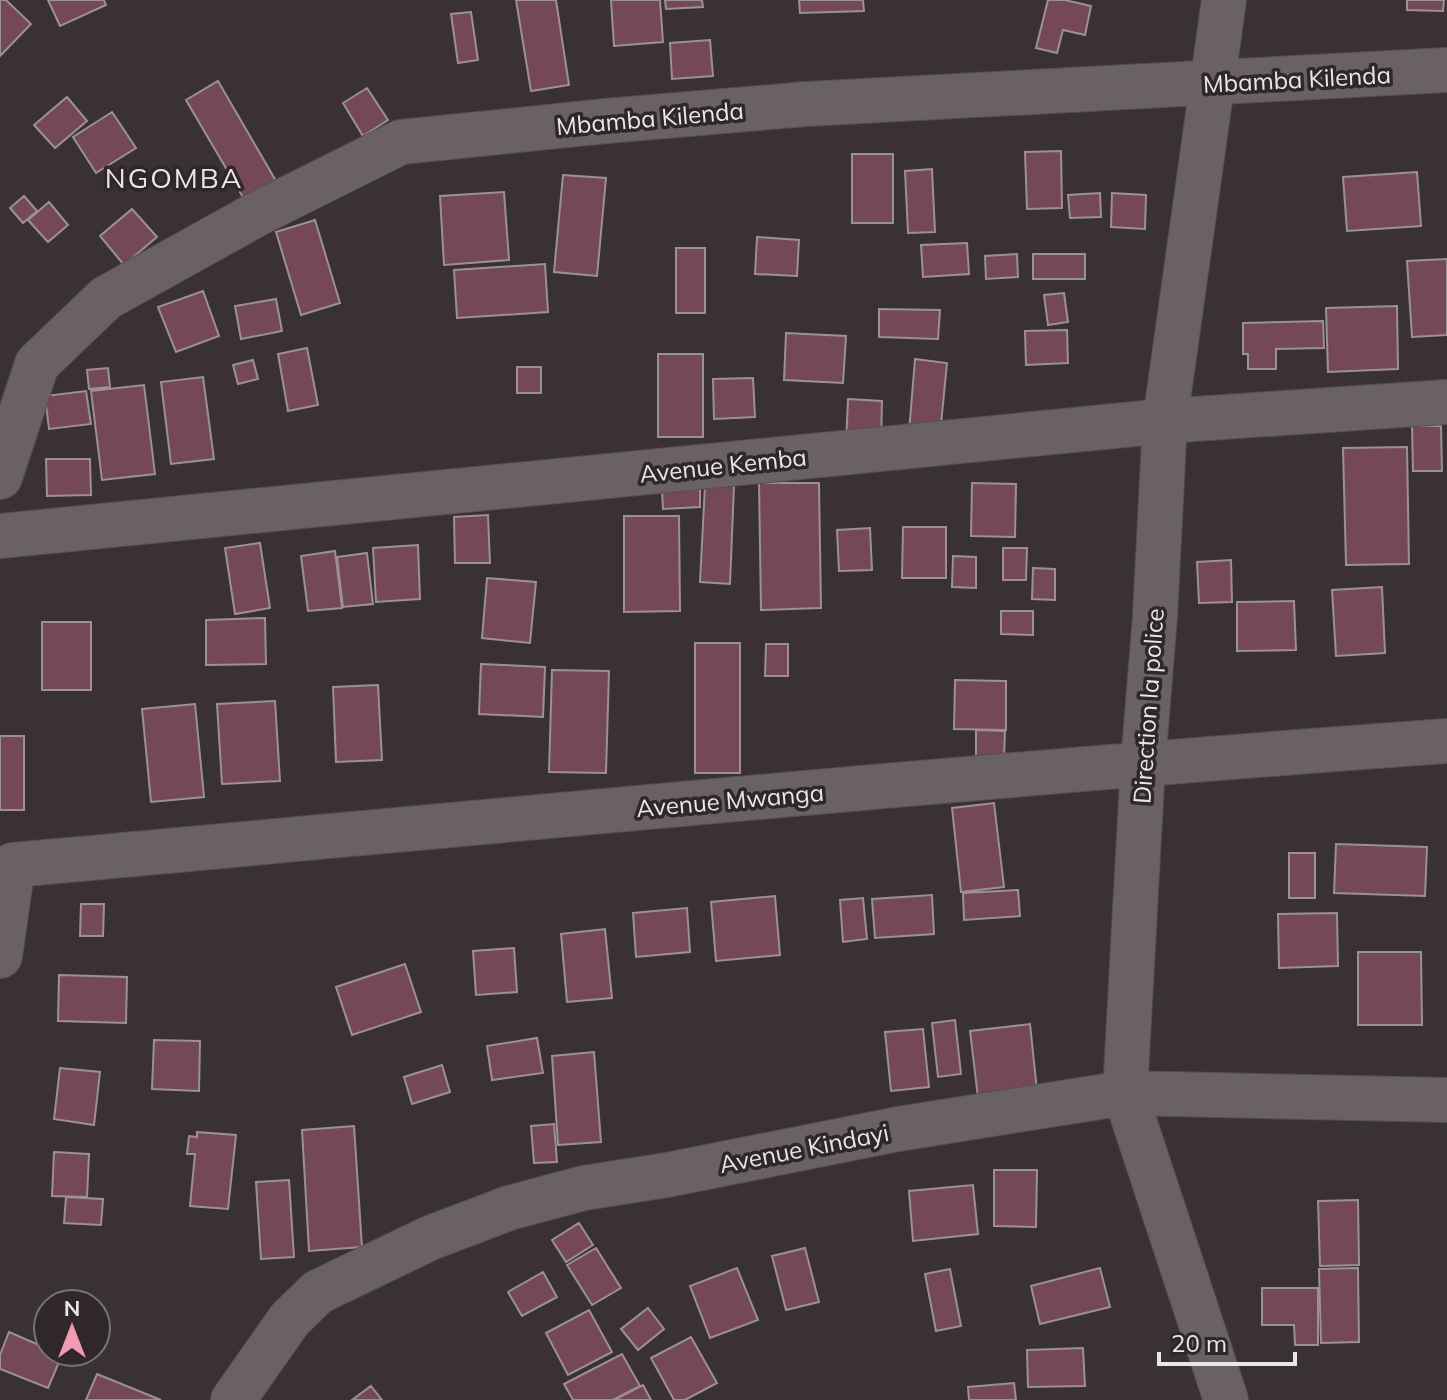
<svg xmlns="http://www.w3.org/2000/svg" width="1447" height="1400" viewBox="0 0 1447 1400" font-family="Mulish,sans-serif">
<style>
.building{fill:#744955;stroke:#9b9194;stroke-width:2}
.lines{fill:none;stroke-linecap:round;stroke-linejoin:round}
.minor-casing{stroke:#554e50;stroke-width:46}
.minor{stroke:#6a6163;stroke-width:44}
.labels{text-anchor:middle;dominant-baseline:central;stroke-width:7;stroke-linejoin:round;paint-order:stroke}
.street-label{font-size:24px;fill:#eae5e6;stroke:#2f2729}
.quarter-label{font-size:28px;letter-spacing:2px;fill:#eae5e6;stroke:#2f2729}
</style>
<rect width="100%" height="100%" fill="#393133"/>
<!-- building -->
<path class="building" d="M0 0H6L31 24 0 56Z
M48 0H104L106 5 60 26Z
M516 0H556L569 85 531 91Z
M611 0H660L663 42 614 46Z
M665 0H702L703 7 666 9Z
M799 0H863L864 11 800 13Z
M1048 0H1065L1091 6 1085 35 1063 30 1057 53 1036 48Z
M1407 0H1444L1443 11 1407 10Z
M471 12 478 60 458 63 451 14Z
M710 40 713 76 672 79 670 43Z
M218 81 276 181 244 199 186 100Z
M367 88 388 120 363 136 343 103Z
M67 97 87 121 55 148 34 125Z
M112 112 136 148 96 173 73 137Z
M1061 151 1062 208 1027 209 1025 152Z
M852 154H893V223H852Z
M932 169 935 232 908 233 905 171Z
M1417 172 1421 226 1347 231 1343 177Z
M563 175 606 178 597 276 554 272Z
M504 192 509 260 444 265 440 196Z
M1100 193 1101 217 1070 218 1068 195Z
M1112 193 1146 195 1145 229 1111 227Z
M24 196 37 211 23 223 10 208Z
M49 202 68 225 48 242 28 220Z
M132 209 157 237 124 265 100 236Z
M315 220 340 303 301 315 276 232Z
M757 237 799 240 797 276 755 274Z
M967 243 969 274 923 277 921 245Z
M676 248H705V313H676Z
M1017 254 1018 277 986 279 985 256Z
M1033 254H1085V279H1033Z
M1447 259V335L1412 337 1407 261Z
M545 264 548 312 457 318 454 270Z
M203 291 219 336 176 352 158 307Z
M1064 293 1068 322 1048 325 1044 295Z
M276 299 282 331 241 339 235 306Z
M1397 306 1398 369 1328 372 1326 308Z
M879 309 940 310 938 339 879 337Z
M1323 321 1324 348 1276 349V369H1248V354H1243V323Z
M1067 330 1068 363 1026 365 1025 331Z
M786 333 846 336 843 383 784 380Z
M307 348 318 405 288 411 278 354Z
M658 354H703V437H658Z
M915 359 947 363 940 435 909 432Z
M253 360 258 379 238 384 233 365Z
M517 367H541V393H517Z
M108 368 110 387 89 389 87 370Z
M203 377 214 459 171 464 161 382Z
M753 378 755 417 714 419 713 379Z
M144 385 155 474 102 480 91 391Z
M86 391 91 424 49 429 45 396Z
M848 399 882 401 881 445 846 444Z
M1412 426H1441L1442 471H1413Z
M1407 447 1409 564 1346 565 1343 448Z
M46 459H90L91 495 47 496Z
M759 483H819L821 608 761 610Z
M972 483 1016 484 1015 537 971 536Z
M705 485 734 486 730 584 700 582Z
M700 489V507L663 509 662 491Z
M488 515 490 563H455L454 517Z
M624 516H679L680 611 624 612Z
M903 527H946V578H902Z
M870 528 872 570 839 571 837 530Z
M260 543 270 608 235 614 225 548Z
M418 545 420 599 376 602 373 548Z
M1003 548H1027L1026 580H1003Z
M335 551 342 608 308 611 301 556Z
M367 553 373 604 343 607 337 557Z
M953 556 976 557V588L952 587Z
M1231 560 1232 602 1199 603 1197 562Z
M1033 568 1055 569V600L1032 599Z
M487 578 536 582 530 643 482 638Z
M1382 587 1385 653 1336 656 1332 590Z
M1294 601 1296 650 1237 651V602Z
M1001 611H1033V635L1001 634Z
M265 618 266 664 206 665V620Z
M42 622H91V690H42Z
M695 643H740V773H695Z
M766 644H788V676H765Z
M481 664 545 667 543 717 479 714Z
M552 670 609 671 606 773 549 772Z
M955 680 1006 681V730L954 729Z
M378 685 382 760 336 762 333 687Z
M275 701 280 781 222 784 217 704Z
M195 704 204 797 151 802 142 709Z
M976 730 1005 731 1004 757H976Z
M0 736H24V810H0Z
M994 803 1004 887 961 892 952 808Z
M1336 844 1427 847 1425 896 1334 893Z
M1289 853H1315V898H1289Z
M1018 890 1020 916 964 920 963 893Z
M932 895 934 934 875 938 872 899Z
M775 896 780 955 716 961 711 902Z
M863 898 867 939 843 942 840 900Z
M81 904H104L103 936H80Z
M687 908 690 952 636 957 633 913Z
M1337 913 1338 966 1279 968 1278 914Z
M605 929 612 998 567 1002 561 934Z
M514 948 517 992 476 995 473 951Z
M1358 952H1421L1422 1025H1358Z
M405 964 421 1012 352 1035 336 987Z
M59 975 127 977 126 1023 58 1021Z
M955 1020 961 1074 938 1077 932 1023Z
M1030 1024 1038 1100 979 1106 970 1031Z
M923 1029 929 1087 891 1091 885 1032Z
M537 1038 543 1073 492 1080 487 1046Z
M154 1040 200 1041 199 1091 152 1089Z
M594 1052 601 1142 558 1145 552 1056Z
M442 1065 450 1092 412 1104 404 1077Z
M60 1068 100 1072 94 1125 54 1119Z
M554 1124 557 1162 534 1163 531 1126Z
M354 1126 362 1247 309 1251 302 1130Z
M197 1132 236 1135 228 1209 190 1206 195 1154H187L189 1136 197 1137Z
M54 1152 89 1154 87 1197 52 1196Z
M994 1170H1037L1036 1227 994 1226Z
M289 1180 294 1257 261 1259 256 1182Z
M973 1185 978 1234 913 1241 909 1191Z
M66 1197 103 1199 101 1225 64 1223Z
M1358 1200 1359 1265 1320 1266 1318 1201Z
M579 1223 593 1245 566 1262 552 1240Z
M596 1248 621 1288 592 1305 567 1265Z
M805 1248 819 1302 786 1310 772 1256Z
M737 1268 758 1320 710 1338 690 1286Z
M1100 1268 1110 1307 1040 1324 1031 1286Z
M1358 1268 1359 1342 1321 1343 1319 1269Z
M950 1269 961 1326 936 1331 925 1274Z
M543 1272 557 1297 522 1316 508 1292Z
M1262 1288H1318V1345H1295L1294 1325H1262Z
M648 1308 664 1329 638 1350 621 1329Z
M589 1310 612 1352 568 1375 546 1333Z
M9 1332 48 1349V1352L62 1355 48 1388 0 1369V1355Z
M691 1337 717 1383 685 1400H674L651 1358Z
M1083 1348 1085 1386 1028 1387 1027 1350Z
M622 1354 640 1386 613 1400H573L564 1384Z
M97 1374 161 1400H86Z
M1014 1383 1016 1400H969L968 1387Z
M643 1385 651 1400H614Z
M371 1386 382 1400H352Z"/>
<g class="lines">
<!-- minor casing -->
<g class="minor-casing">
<path id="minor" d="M1224 0 1165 421 1155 617 1143 763 1125 1093 1226 1400
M0 477 37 364 106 298 257 214 401 142 606 121 806 104 1447 70
M0 536 1165 421 1447 402
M0 872 13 865C491 822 969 775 1447 741
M0 956 13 865
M233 1400 290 1319 318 1292 430 1238 509 1208 584 1188 667 1175 898 1129 1125 1093 1447 1100"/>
</g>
<!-- minor -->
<use href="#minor" class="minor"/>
</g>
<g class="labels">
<!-- street labels -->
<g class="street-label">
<text transform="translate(1297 79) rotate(-3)">Mbamba Kilenda</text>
<text transform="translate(650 118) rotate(-5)">Mbamba Kilenda</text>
<text transform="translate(723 465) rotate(-6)">Avenue Kemba</text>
<text transform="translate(1148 706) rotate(-86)">Direction la police</text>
<text transform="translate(730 800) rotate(-5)">Avenue Mwanga</text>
<text transform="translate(804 1148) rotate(-11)">Avenue Kindayi</text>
</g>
<!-- quarter labels -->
<g class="quarter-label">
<text x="174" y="177">NGOMBA</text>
</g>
</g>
<!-- north arrow -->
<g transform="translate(72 1328)"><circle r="38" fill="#2f2729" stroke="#7a7375" stroke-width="2"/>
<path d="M0-6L14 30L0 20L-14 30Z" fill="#f19ab3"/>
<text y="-12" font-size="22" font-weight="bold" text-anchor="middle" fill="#eae5e6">N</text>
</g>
<!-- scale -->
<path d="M1159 1352v12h136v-12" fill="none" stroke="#eae5e6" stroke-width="4"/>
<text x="1171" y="1352" font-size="24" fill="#eae5e6" stroke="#2f2729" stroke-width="6" paint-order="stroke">20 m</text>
</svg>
